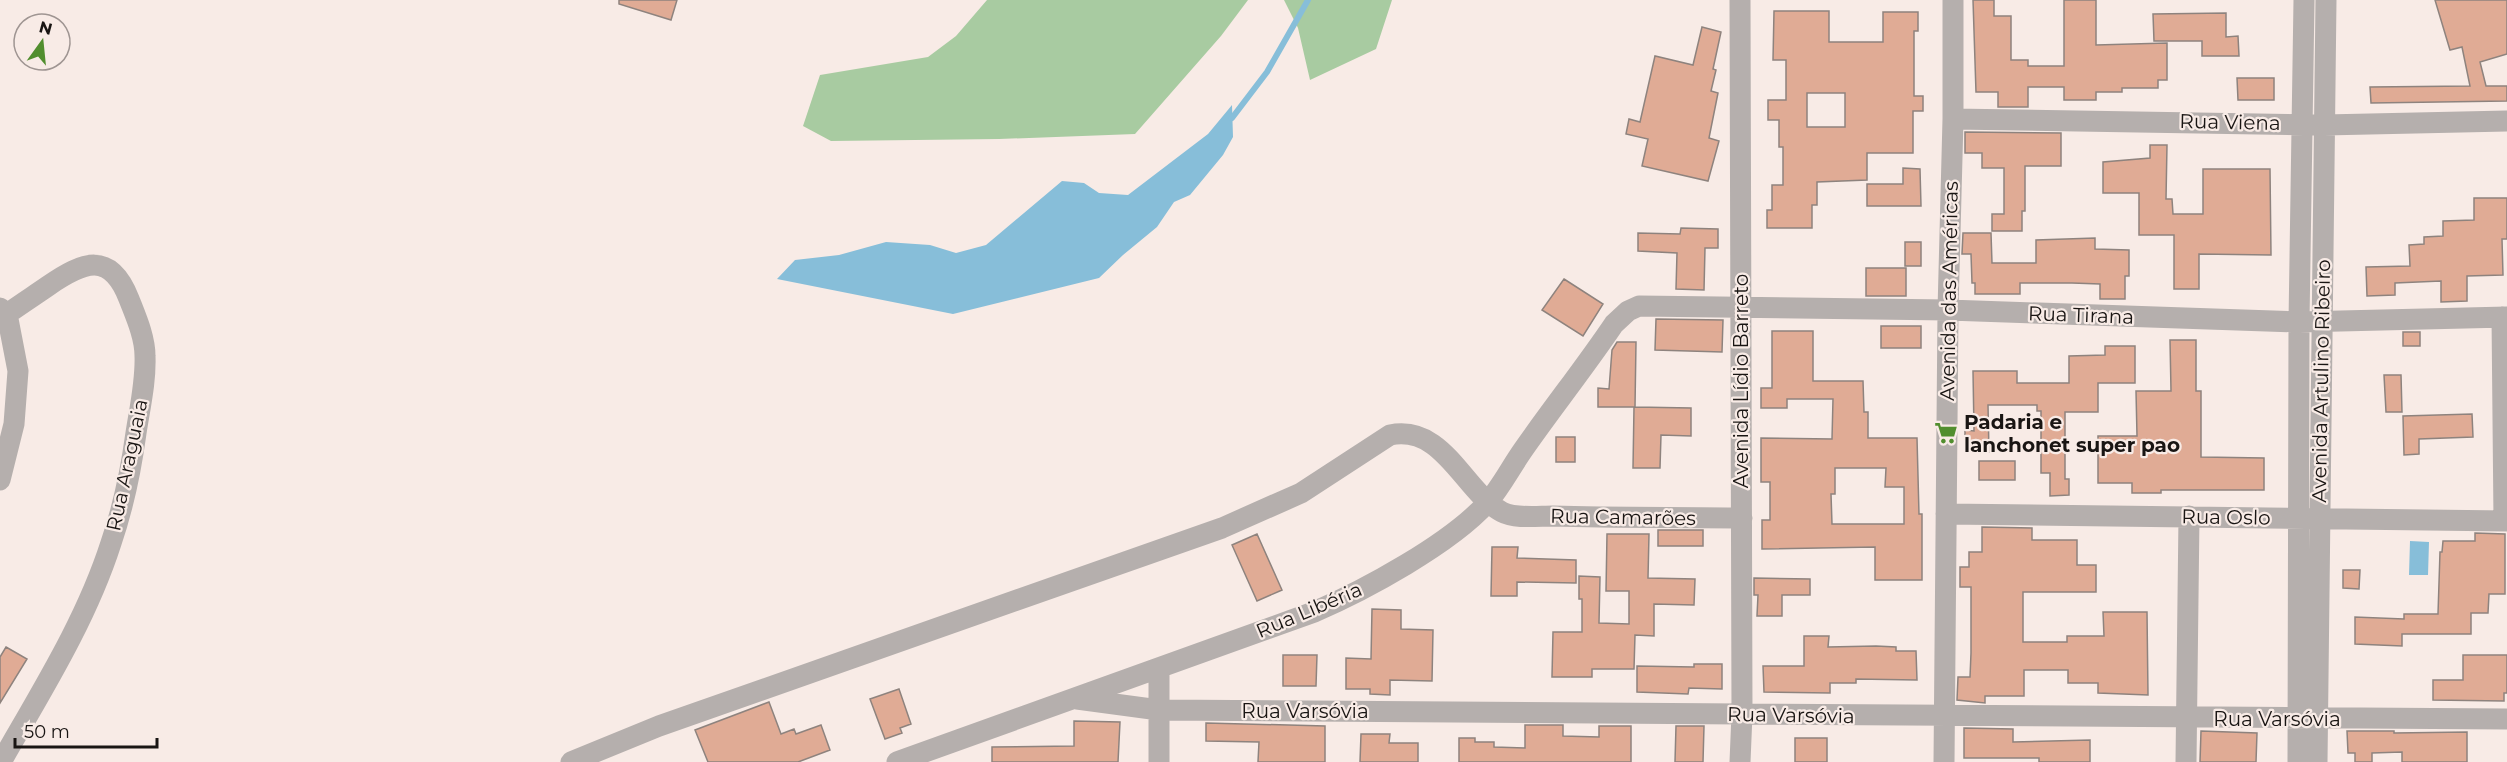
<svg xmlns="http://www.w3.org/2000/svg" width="2507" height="762" viewBox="0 0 2507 762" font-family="Montserrat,sans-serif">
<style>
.forest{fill:#a8cba1}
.water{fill:#87bed9}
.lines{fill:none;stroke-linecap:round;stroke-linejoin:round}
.stream{stroke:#87bed9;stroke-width:6}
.building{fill:#e0ab95;stroke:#8e837e;stroke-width:1.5;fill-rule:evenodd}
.street{stroke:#b5afad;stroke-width:21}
.labels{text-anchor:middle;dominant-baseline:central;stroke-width:4.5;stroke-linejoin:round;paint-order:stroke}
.street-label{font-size:20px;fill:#191513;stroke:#f8ebe6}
.poi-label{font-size:20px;font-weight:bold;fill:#191513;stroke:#f8ebe6;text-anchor:start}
</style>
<rect width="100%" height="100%" fill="#f8ebe6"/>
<!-- forest -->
<path class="forest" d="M987 0H1248L1221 36 1135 134 999 139 831 141 803 126 820 75 928 57 956 36Z
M1284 0H1392L1376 49 1310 80 1298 28Z"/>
<!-- water -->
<path class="water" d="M1232 105 1233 137 1223 155 1190 195 1174 202 1157 227 1123 255 1099 278 953 314 777 279 795 260 839 255 886 242 930 245 956 253 986 245 1062 181 1084 183 1099 193 1128 195 1208 134Z
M2410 541 2429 542 2428 575H2409Z"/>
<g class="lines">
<!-- stream -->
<path class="stream" d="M1232 118 1267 72 1308 0"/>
</g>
<!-- building -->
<path class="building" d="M619 0H677L671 20 619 4Z
M1973 0H1994V16H2011V60H2028V66H2064V0H2096V45L2167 43V80H2158V88H2122V92H2096V100H2064V87H2028V107H1998V92H1976Z
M2435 0H2507V54L2480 62 2486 86H2507V101L2371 103 2370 87 2470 86 2462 47 2450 50Z
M1774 11H1829V42H1883V12H1918V31H1914V96H1923V111H1913V153H1867V180L1817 182V205H1812V228H1767V210H1772V185H1783V147H1779V120H1768V100H1786V60H1773ZM1807 93H1845V127H1807Z
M2226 13V37L2238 36 2239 56H2202V41H2154L2153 14Z
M1702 27 1721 32 1713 69 1716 70 1711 91 1718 93 1709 138 1719 141 1708 181 1642 166 1648 139 1626 134 1629 119 1640 122 1655 56 1693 65Z
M2237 78H2274V100H2238Z
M1965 132 2061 133V166H2025V211H2022V231H1992V214H2004V168H1982V153H1965Z
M2150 145H2167L2166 199H2172L2173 214H2203V169H2270L2271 255 2199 254V289H2174V235H2139V193H2103V162L2150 158Z
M1903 168 1920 169 1921 206H1867V184H1903Z
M2474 198H2507V239H2502L2503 275 2467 276V301L2441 302V281L2395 283V295L2367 296 2366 267 2410 266 2409 245 2424 244V237L2443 236V221L2474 220Z
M1681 228 1718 229V248H1705L1704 290 1676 289 1677 253 1638 251V233L1680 234Z
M1963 233H1991L1992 263H2036V240L2095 238V249L2129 250V276H2125V299H2100V284L2072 283H2020V294H1975V283H1972L1971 254H1962Z
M1905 242H1921V266H1905Z
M1866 268H1906V296H1866Z
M1564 279 1603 304 1583 336 1542 310Z
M1656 319 1723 320 1722 352 1655 350Z
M1881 326H1921V348H1881Z
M1772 331H1813V381H1863L1864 412H1868V438H1917L1919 514H1922V580H1875V547L1762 549V520H1770V482H1761V438L1832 439 1833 399H1787V408H1761V388H1772ZM1835 468H1886L1885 487H1904V524H1832L1831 494H1835Z
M2403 332H2420V346H2403Z
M2170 340H2196V391H2201V457L2264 458V490H2161V493H2132V483H2098V436H2137L2136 391H2171Z
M1617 342H1636L1635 407 1691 408V436L1661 435 1660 468H1633L1634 407H1598V388L1609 389 1612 350Z
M2105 346H2135V383H2098V412H2065V479H2069V495L2050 496V473H2041V411H2037V405H1988L1989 452 1965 451V430L1974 431 1973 371H2017V383H2069V356L2105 355Z
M2384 375H2401L2402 412H2386Z
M2472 414 2473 437 2419 439V454L2404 455 2403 416Z
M1556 437H1575V462H1556Z
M1979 461H2015V480H1979Z
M1982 527 2032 528V540H2077V565H2096V592H2023V642H2067V636H2104L2103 612H2147L2148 695 2098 693V683H2068V670H2024V696H1985V703L1957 700 1958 677H1970L1971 653V587H1960V567H1969V552H1982Z
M1658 530H1703V546H1658Z
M2475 533 2505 534V594H2489L2488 613H2471V634H2402V646L2355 644V617L2404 619V614H2438L2440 552H2442L2443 541H2475Z
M1257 534 1282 590 1257 601 1232 545Z
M1607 534H1649L1648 578 1695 579 1694 605 1654 604V636L1635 635 1634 669H1592V677H1552L1553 632H1582V599H1579V576L1600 577 1599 623 1629 624V591H1606Z
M1492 547H1518L1517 558 1576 560V583L1517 582V596H1491Z
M2343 570H2360L2359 589 2343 588Z
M1754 578 1810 579V595H1782V616H1757L1758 595H1754Z
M1372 609 1401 610V629L1433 630 1432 681 1390 680V695L1370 694V689H1346V658L1371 659Z
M1804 636H1829L1828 647 1876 646 1896 647V651H1916L1917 680 1856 679V683H1830V693L1764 692 1763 666H1804Z
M6 647 27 659 0 703V657Z
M1283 655H1317L1316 686H1283Z
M2463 655H2507V693H2504V701L2433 700V680H2463Z
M1694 664H1722V689L1689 688 1688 694 1637 692V666L1694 667Z
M899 689 911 724 900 728 902 733 885 739 870 699Z
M769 702 781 734 794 729 796 734 821 725 830 750 798 762H708L695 730Z
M1074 721 1120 722 1118 762H992V747L1074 746Z
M1206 723 1325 726V762H1258L1259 742 1206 741Z
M1525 725H1563V736L1599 737V726H1631V762H1459V738H1475V742H1494V747L1525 748Z
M1676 726H1704L1703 762H1675Z
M1964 728 2013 729V742L2090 740V762H2039V758H1964Z
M2201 731 2257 733 2256 762H2200Z
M2347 731H2394V733L2467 732V762H2402V752L2372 753V762H2355V753H2348Z
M1361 734H1390L1389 743H1418V762H1360Z
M1795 738H1827V762H1795Z"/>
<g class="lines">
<!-- street -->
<path class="street" d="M1953 119 2324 125 2507 121
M0 308 7 314 18 371 14 424 0 480
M2502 317 2504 521
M1946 514 2507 521
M1077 699 1159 710 2507 719
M1 762C41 692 86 621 111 543 123 508 131 470 136 433 140 407 146 381 145 356 145 337 136 317 129 299 110 250 83 262 48 286 35 295 21 304 7 314
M571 762 659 726 1222 528 1301 493 1390 435C1444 424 1463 491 1502 512 1515 519 1538 516 1553 516 1616 518 1679 517 1742 518
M897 762 1314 612C1365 590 1450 544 1487 503 1501 487 1511 467 1523 450 1553 407 1585 367 1614 324L1628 311 1639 306 1948 310 2299 322 2507 317
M1159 762V669
M1740 762 1742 714 1740 0
M1944 762 1948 310 1953 119V0
M2186 762 2189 516
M2298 762 2299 322 2304 0
M2317 762 2326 0"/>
</g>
<!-- icons -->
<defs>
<g id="supermarket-bare" transform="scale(1.8)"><path d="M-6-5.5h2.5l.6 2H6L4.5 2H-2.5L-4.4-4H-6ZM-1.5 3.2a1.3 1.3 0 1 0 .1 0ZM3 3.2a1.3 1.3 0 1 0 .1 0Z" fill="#518e2e" stroke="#f8ebe6" stroke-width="2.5" paint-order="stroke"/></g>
</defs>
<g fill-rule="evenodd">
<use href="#supermarket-bare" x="1946" y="433"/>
</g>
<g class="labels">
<!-- street labels -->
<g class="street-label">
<text transform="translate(2230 122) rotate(1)">Rua Viena</text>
<text transform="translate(1949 291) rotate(-89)">Avenida das Américas</text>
<text transform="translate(2081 315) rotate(2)">Rua Tirana</text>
<text transform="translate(1741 381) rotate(-90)">Avenida Lídio Barreto</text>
<text transform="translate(2321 381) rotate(-89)">Avenida Artulino Ribeiro</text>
<text transform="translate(127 465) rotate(-78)">Rua Araguaia</text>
<text transform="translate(1623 517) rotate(1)">Rua Camarões</text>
<text transform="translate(2226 517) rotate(1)">Rua Oslo</text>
<text transform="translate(1309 610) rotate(-23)">Rua Libéria</text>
<text x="1305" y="711">Rua Varsóvia</text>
<text transform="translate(1791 715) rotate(1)">Rua Varsóvia</text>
<text x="2277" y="719">Rua Varsóvia</text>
</g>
<!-- poi labels -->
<g class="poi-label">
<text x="1964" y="422">Padaria e<tspan x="1964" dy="23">lanchonet super pao</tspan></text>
</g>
</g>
<!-- north arrow -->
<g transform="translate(42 42) rotate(15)"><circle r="28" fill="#f8ebe6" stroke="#9f9592" stroke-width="1.5"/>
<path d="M0-4.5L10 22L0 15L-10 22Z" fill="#518e2e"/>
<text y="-9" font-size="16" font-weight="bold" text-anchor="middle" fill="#191513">N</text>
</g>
<!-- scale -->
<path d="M15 738v9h142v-9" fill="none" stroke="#191513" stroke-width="3"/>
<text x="24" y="738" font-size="18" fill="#191513" stroke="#f8ebe6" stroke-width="4.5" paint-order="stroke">50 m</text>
</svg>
